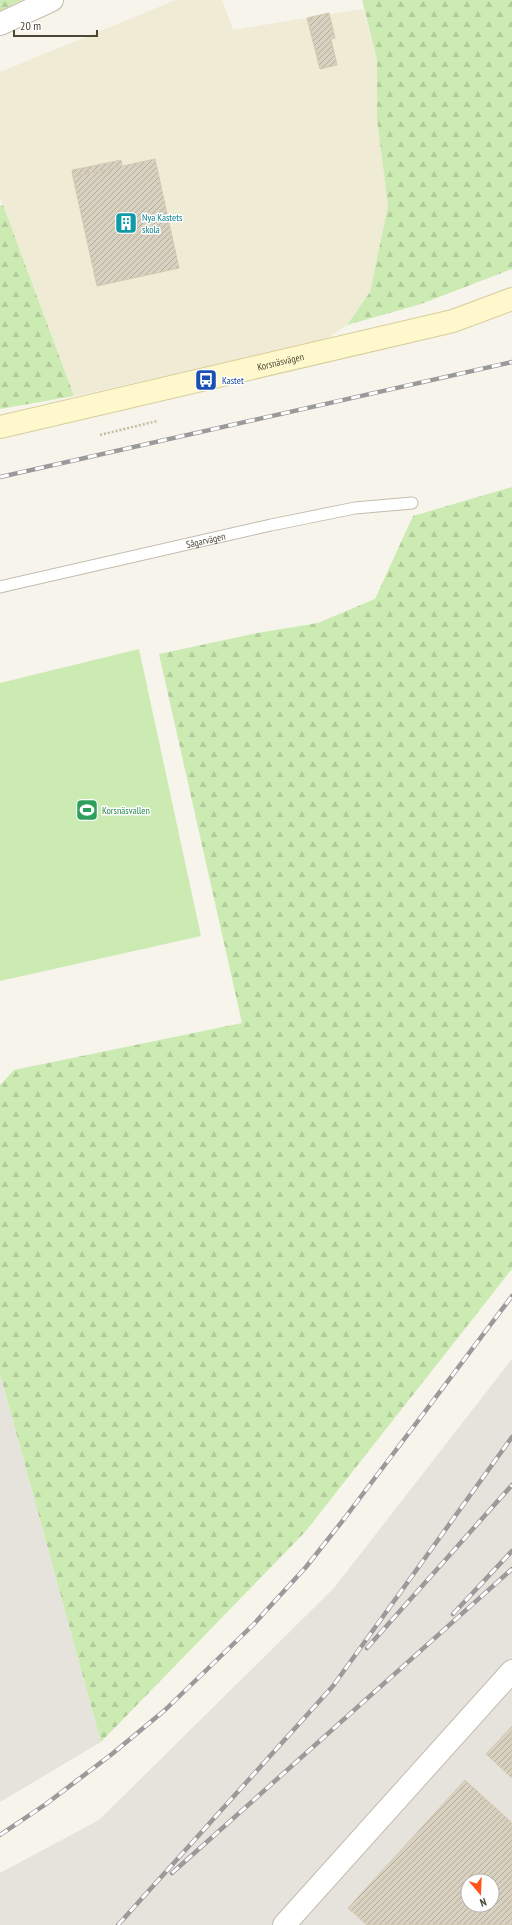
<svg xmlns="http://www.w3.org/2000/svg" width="512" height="1925" viewBox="0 0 512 1925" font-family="'PT Sans Narrow',sans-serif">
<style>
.industrial{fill:#e6e3dc;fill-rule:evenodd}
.education{fill:#f0ebd5}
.green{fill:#ccebb3}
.forest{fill:url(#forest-firs)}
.building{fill:url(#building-hatch);stroke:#d4cab3;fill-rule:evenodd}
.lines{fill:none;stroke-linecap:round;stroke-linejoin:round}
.lane-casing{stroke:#c2bdad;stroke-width:13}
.street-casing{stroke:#c2bdad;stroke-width:24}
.secondary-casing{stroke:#d8cd9a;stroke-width:24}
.path{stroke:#c5bb9e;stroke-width:2.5;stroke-dasharray:2 2;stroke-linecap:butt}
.lane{stroke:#fff;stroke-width:11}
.street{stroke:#fff;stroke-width:22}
.secondary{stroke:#fff8cc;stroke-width:22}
.rail-casing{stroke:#9a9a9a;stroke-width:4.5}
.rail{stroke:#fff;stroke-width:3;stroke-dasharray:9;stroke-linecap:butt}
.labels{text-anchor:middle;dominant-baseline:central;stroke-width:3;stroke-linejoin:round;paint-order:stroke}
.culture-label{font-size:10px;fill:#0d838f;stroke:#fff;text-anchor:start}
.street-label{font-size:10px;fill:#4b4638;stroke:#fff}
.transit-label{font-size:10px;fill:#164399;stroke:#fff;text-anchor:start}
.leisure-label{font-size:10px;fill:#27864d;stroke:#fff;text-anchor:start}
</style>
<defs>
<pattern id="forest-firs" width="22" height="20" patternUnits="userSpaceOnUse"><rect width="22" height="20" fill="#ccebb3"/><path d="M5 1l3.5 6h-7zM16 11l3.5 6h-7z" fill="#b1cb9b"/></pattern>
<pattern id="building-hatch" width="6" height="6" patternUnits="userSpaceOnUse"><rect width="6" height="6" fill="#d8d1c0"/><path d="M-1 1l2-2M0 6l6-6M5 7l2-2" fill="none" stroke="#b1ab9d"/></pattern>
</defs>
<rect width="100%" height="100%" fill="#f6f4eb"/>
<!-- industrial -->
<path class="industrial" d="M512 1359V1925H0V1873L99 1820 334 1588ZM468 1881H492V1905H468Z
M0 1374 101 1742 0 1802Z"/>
<!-- education -->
<path class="education" d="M176 0H222L233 30 363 9 377 60V120L388 206 370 292 347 325 326 339 225 363 74 396 0 197V72Z"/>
<!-- green -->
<path class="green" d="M139 649 201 936 0 981V683Z"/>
<!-- forest -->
<path class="forest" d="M0 0H22L0 11Z
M362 0H512V269L421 304 347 325 370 292 388 206 377 120V60Z
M3 205 74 396 0 409V206Z
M512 487V1269L305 1532 101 1742 0 1374V1085L14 1070 242 1023 159 654 257 633 318 623 375 599 413 516Z"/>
<!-- building -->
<path class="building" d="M329 13 335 38 331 39 337 65 320 69 307 18Z
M155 159 179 268 97 286 73 177Z
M121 160 122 166 89 173 88 167Z
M88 167 89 173 73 177 72 170Z
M512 1726V1778L486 1754Z
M465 1780 512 1823V1925H367L348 1908ZM468 1881H492V1905H468Z"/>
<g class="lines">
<!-- lane casing -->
<g class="lane-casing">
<g id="lane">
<path id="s1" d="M0 587 271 525 355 508 412 503"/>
</g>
</g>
<!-- street casing -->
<g class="street-casing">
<path id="street" d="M0 24 52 0
M284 1925 512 1671"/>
</g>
<!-- secondary casing -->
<g class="secondary-casing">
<g id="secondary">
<path id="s2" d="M0 427 453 321 512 299"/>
</g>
</g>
<!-- path -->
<path class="path" d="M100 435 157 421"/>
<!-- lane -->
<use href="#lane" class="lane"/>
<!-- street -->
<use href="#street" class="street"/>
<!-- secondary -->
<use href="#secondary" class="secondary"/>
<!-- rail casing -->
<g class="rail-casing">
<path id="rail" d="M0 477 512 362
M453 1614 512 1551
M367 1648 512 1485
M0 1835 46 1804 112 1754 165 1710 253 1625 306 1567 344 1519 512 1296
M172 1873 512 1569
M118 1925 333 1686 512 1437"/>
</g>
<!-- rail -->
<use href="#rail" class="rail"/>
</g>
<!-- icons -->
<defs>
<g id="building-square" transform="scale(1.15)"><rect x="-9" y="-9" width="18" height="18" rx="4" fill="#0f9aa8" stroke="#fff"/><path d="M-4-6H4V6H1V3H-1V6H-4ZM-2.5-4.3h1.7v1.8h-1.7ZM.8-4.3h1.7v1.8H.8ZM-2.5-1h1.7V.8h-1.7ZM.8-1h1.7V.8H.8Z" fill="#fff"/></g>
<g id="bus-square" transform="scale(1.15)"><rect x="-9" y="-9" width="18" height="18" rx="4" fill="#1a4fb4" stroke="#fff"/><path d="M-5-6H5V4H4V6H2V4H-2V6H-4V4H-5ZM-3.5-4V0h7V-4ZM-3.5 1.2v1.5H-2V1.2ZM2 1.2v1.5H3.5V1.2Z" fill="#fff"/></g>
<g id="stadium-square" transform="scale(1.15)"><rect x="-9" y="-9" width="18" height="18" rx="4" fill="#2e9e5b" stroke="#fff"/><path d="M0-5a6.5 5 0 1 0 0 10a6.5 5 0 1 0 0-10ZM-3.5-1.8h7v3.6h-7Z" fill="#fff"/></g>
</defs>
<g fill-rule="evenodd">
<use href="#building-square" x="126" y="223"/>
<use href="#bus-square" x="206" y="380"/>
<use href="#stadium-square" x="87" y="810"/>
</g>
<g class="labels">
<!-- culture labels -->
<g class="culture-label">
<text x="142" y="217">Nya Kastets<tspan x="142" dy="12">skola</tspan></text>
</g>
<!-- street labels -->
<g class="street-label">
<text stroke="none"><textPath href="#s2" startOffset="288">Korsnäsvägen</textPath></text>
<text stroke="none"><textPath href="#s1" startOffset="211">Sågarvägen</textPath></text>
</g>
<!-- transit labels -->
<g class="transit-label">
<text x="222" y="380">Kastet</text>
</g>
<!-- leisure labels -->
<g class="leisure-label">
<text x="102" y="810">Korsnäsvallen</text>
</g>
</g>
<!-- north arrow -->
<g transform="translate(480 1893) rotate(161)"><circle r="19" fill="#ffffff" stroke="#b7b5af"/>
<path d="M0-3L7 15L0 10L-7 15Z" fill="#ff5319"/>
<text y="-6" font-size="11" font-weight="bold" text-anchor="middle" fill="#4b4638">N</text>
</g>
<!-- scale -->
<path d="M14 30v6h83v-6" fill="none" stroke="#4b4638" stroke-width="2"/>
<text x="20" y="30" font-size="12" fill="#4b4638" stroke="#ffffff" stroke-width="3" paint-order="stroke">20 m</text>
</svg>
